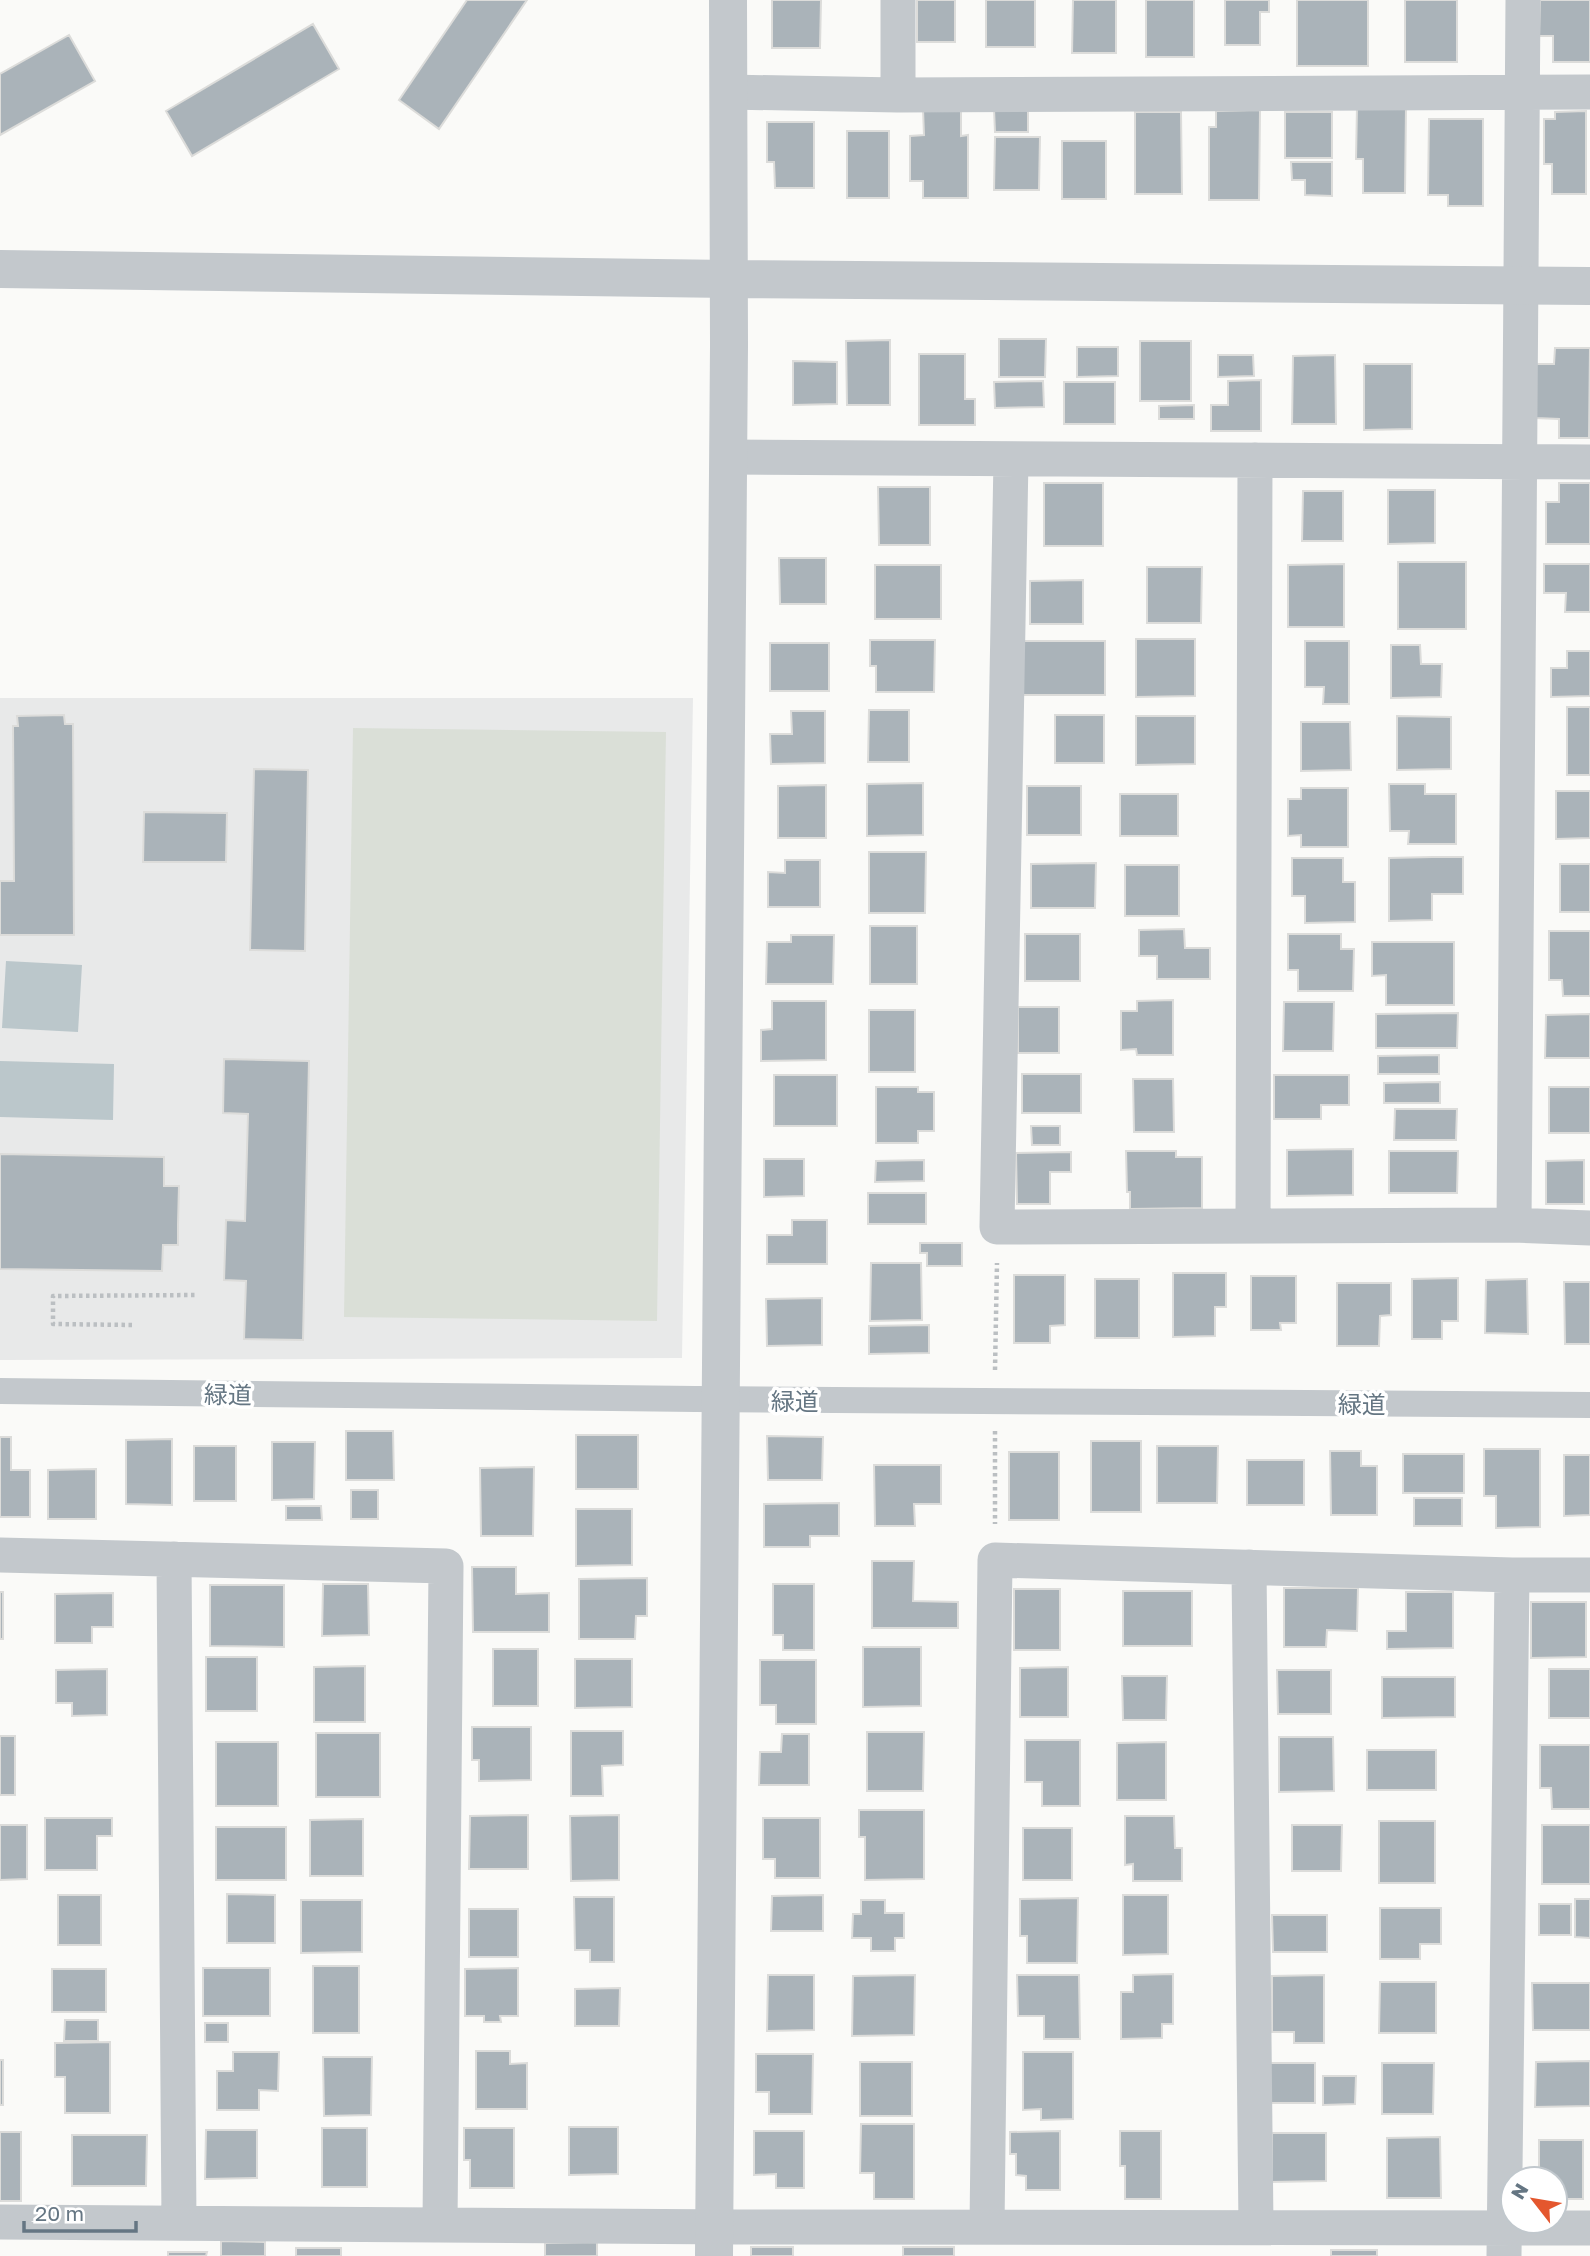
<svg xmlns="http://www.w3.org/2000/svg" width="1590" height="2256" viewBox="0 0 1590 2256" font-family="'Golos Text','Noto Sans JP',sans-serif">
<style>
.built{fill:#e8e9e9}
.garden{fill:#dadfd7}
.water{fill:#bbc7cb}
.building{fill:#aab3b9;stroke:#dcdcda;stroke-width:2}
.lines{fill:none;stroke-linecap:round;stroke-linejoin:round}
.path{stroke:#bbbfc2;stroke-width:4.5;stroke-dasharray:3.5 3.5;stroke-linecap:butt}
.pedestrian{stroke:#c3c8cc;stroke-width:26}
.minor{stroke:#c3c8cc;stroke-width:35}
.tertiary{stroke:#c3c8cc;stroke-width:38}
.labels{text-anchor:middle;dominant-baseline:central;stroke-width:7;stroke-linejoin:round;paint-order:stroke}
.street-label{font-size:24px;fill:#657683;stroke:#fff}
</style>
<rect width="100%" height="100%" fill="#fafaf8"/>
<!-- built -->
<path class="built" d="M0 698H693L682 1358 0 1360Z"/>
<!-- garden -->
<path class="garden" d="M353 728 666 732 657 1321 344 1317Z"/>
<!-- water -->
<path class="water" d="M6 961 82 965 78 1032 2 1028Z
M0 1061 114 1064 113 1120 0 1117Z"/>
<!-- building -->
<path class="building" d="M467 0H527L439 129 399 100Z
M772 0H821L820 48H772Z
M917 0H955V42H917Z
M986 0H1035V47H986Z
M1073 0H1116V53H1072Z
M1146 0H1194V57H1146Z
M1225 0H1269V12H1260V45H1225Z
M1297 0H1368V66H1297Z
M1405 0H1457V62H1405Z
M1540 0H1590V62H1553V36H1539Z
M313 24 339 69 192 156 166 111Z
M69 35 95 81 0 135V74Z
M1357 107H1406L1405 193H1363V159H1356Z
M923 109H961V136L968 135V198H923V181H910V136L924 135Z
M994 109H1028V132H995Z
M1260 110 1259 200H1209V127H1216V111Z
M1586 111V194H1552V164H1544V119H1555V112Z
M1135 112H1181L1182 194H1135Z
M1285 112H1332V158H1285Z
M1429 119H1483V206H1448V195H1428Z
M767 122H814V188H775L774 162H767Z
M847 131H889V198H847Z
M995 137H1040L1039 190H994Z
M1062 141H1106V199H1062Z
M1291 162H1332V196L1305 195V180H1292Z
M999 339H1046L1045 377H999Z
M890 340V405H847L846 341Z
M1140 341H1191V401H1140Z
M1077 347H1118V376L1077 377Z
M1555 348H1590L1589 438H1559V419L1536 418V364H1554Z
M919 354H965V399H975V425H919Z
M1218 355H1253L1254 376 1218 377Z
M1335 355 1336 424H1292L1293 356Z
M793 361 837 362V404L793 405Z
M1364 364H1412V429L1364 430Z
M1261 380V431H1211V405H1228V381Z
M1043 381 1044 407 995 408 994 382Z
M1064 382H1115V424H1064Z
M1194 405V419H1159V406Z
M1044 483H1103V546H1044Z
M1559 483H1590V544H1546V502H1559Z
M878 487H930V545H879Z
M1388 490H1435V543L1388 544Z
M1303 491H1343V541H1302Z
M779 558H826V604H780Z
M1398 562H1466V629H1398Z
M1344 564V627H1288V565Z
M1544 564H1590V612H1565L1566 593H1544Z
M875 565H941V619H875Z
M1147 567H1202L1201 623H1147Z
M1083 580V624H1030V581Z
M1136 639H1195V696L1136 697Z
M870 640H935L934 692H876V666H870Z
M1020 641H1105V695H1020Z
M1305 641H1349V704H1323L1324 687H1305Z
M770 643H829V691H770Z
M1391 645H1420L1421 664H1442L1441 697 1391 698Z
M1567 651H1590V696L1551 697V668H1567Z
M1567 707H1590V775H1567Z
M869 710H909V762H868Z
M791 711H825V763L771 764 770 734H792Z
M64 715 65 724H73L74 935H0V881H14L13 726H18L17 716Z
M1055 715H1104V763H1055Z
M1136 716H1195V764L1136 765Z
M1397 716 1451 717V769L1397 770Z
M1301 722H1350L1351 770 1301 771Z
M254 769 308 770 305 951 250 950Z
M923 783V835L867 836V784Z
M1389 784H1425V794H1456V844H1408L1409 831H1390Z
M826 785V838H778V786Z
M1027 786H1081V835H1027Z
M1301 788H1348V847H1301V835L1288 836V799H1301Z
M1556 791H1590V838L1556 839Z
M1120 794H1178V836H1120Z
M144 812 227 813 226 862H143Z
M869 852H926L925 913H869Z
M1432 857H1463V894H1432V920L1389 921V858Z
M1292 858H1343V882H1355V922L1305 923V896H1292Z
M785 860H820V907H768V872L785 873Z
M1096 863 1095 908H1031V864Z
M1560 864H1590V912H1560Z
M1125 865H1179V916H1125Z
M870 926H917V984H870Z
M1184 929 1185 948H1210V979H1157V956H1139V930Z
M1549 931H1590V996H1563L1562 980H1549Z
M1025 934H1080V981H1025Z
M1288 934H1341V949H1354L1353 991H1298V970H1288Z
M791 935H834L833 984H766L767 942H791Z
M1372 942H1454V1005H1386V975L1372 976Z
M1173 1000V1055H1137L1136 1049 1121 1050V1011H1137V1001Z
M772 1001H826V1060L761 1061V1030L772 1029Z
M1284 1002H1334L1333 1051H1283Z
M1018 1007H1059V1053H1018Z
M869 1010H915V1072H869Z
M1458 1013 1457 1048H1376V1014Z
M1590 1014V1058H1545L1546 1015Z
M1439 1055V1074H1378V1056Z
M224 1059 309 1061 303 1340 244 1339 246 1281 224 1280 226 1220 245 1221 248 1114 223 1113Z
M1022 1074H1081V1113H1022Z
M774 1075H837V1126H774Z
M1274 1075H1349V1105H1321V1119H1274Z
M1133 1079H1173L1174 1132H1134Z
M1440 1082V1103H1384V1083Z
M876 1087H918V1092H934V1131H918V1143H876Z
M1549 1087H1590V1133H1549Z
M1395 1109H1457L1456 1140H1394Z
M1031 1126H1060V1145H1032Z
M1353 1149V1195L1287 1196V1150Z
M1126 1151H1176V1157H1202V1208L1130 1209V1192H1127Z
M1389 1151H1458L1457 1193H1389Z
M1071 1152V1172H1050V1204H1017L1016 1153Z
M0 1154 164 1157V1186H179L178 1224V1245H163L162 1271 0 1269Z
M764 1159H804V1196L764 1197Z
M924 1160V1181L875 1182 876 1161Z
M1584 1160V1204H1546V1161Z
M868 1193H926V1224H868Z
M792 1220H827V1264H767V1235H792Z
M920 1243H962V1266H927V1253H920Z
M871 1263H921L922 1320 870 1321Z
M1173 1273H1226V1307H1215V1336L1173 1337Z
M1014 1275H1065V1325L1050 1326V1343H1014Z
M1251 1276H1296V1323H1280L1281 1330H1251Z
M1458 1278V1321H1442V1339H1412V1279Z
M1095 1279H1139V1338H1095Z
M1527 1279 1528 1334 1485 1333 1486 1280Z
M1564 1282H1590V1344H1565Z
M1337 1283H1391V1315L1380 1316 1379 1346H1337Z
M822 1298V1345L767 1346 766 1299Z
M929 1325V1353L869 1354V1326Z
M346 1431H393L394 1480H346Z
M576 1435H638V1489H576Z
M767 1436 823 1437 822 1480H768Z
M0 1437H11V1470H30V1517H0Z
M172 1439V1505L126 1504V1440Z
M1091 1441H1141V1512H1091Z
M272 1442H315L314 1499 272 1500Z
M194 1446H236V1501H194Z
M1157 1446H1218L1217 1503H1157Z
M1484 1449H1540V1527L1496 1528V1496H1484Z
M1330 1451H1361V1466H1377V1515H1331Z
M1009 1452H1059V1520H1009Z
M1403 1454H1464V1493H1403Z
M1564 1455H1590V1515L1564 1516Z
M1247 1460H1304V1505H1247Z
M874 1465H941V1504H914L915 1526H875Z
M534 1467 533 1536H481L480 1468Z
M96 1469V1519H48V1470Z
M351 1490H378V1519H351Z
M1414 1498H1462V1526H1414Z
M839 1503V1536H810V1547H764V1504Z
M286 1506H321L322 1520H286Z
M576 1509H632V1565L576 1566Z
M872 1561H914L913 1601 958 1602V1628H872Z
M472 1567H516V1594L549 1593V1632H473Z
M647 1578V1616H636L635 1639H579V1579Z
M323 1584H368L369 1635 322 1636Z
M773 1584H814V1650H783V1635H773Z
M210 1585H284V1647L210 1646Z
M1284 1588H1358L1357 1631 1327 1630 1326 1647H1284Z
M1014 1589H1060V1650H1014Z
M1123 1591H1192V1646H1123Z
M0 1592H3V1639H0Z
M1406 1592H1453V1648L1387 1649V1631H1406Z
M113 1593V1627H92V1643H55V1594Z
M1531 1602H1586V1657L1531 1658Z
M863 1647H921V1706L863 1707Z
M493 1649H538V1706H493Z
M206 1657H257V1711H206Z
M575 1659H632V1707L575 1708Z
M760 1660H816V1724H776V1705H760Z
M365 1666V1722H314V1667Z
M1068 1667V1717H1020V1668Z
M107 1669V1715L72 1716V1703H56V1670Z
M1549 1669H1590V1718H1549Z
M1277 1670H1331V1714H1278Z
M1122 1676H1167L1166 1720H1123Z
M1382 1677H1455V1717L1382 1718Z
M472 1727H531V1780L479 1781V1760H472Z
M571 1731H623V1765L602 1766 603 1796H571Z
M867 1732H924L923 1791H867Z
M316 1733H380V1797H316Z
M782 1734H809V1785H759L760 1752H781Z
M0 1736H15V1795H0Z
M1279 1737H1333L1334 1791 1279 1792Z
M1025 1740H1080V1806H1042V1782H1025Z
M216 1742H278V1806H216Z
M1166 1742V1800H1117V1743Z
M1540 1745H1590V1809H1552L1551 1788H1540Z
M1367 1750H1436V1790H1367Z
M859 1810H924V1879L865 1880V1837H859Z
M528 1815V1869H469L470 1816Z
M619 1815V1880L571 1881 570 1816Z
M1125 1816H1174L1175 1848H1182V1881H1133V1864L1125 1865Z
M45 1818H112V1836H97V1870H45Z
M763 1818H820V1878H775V1859H763Z
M363 1819V1876H310V1820Z
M1379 1821H1435V1883H1379Z
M0 1825H27V1879L0 1880Z
M1292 1825H1342L1341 1871H1292Z
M1542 1825H1590V1884H1542Z
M216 1827H286V1880H216Z
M1023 1828H1072V1880H1023Z
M227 1894 275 1895V1943H227Z
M58 1895H101V1945H58Z
M823 1895V1931H771L772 1896Z
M1123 1895H1168V1954L1123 1955Z
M574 1897H614V1962H590V1950H575Z
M1078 1898 1077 1963H1027V1936H1020V1899Z
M1575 1899H1590V1938L1575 1937Z
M301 1900H362V1952L301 1953Z
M861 1900H885V1913H904V1938H895V1951H871V1938H852L853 1914H861Z
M1539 1904H1571V1935H1539Z
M1380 1908H1441V1944H1420V1959H1380Z
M469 1909H518V1957H469Z
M1272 1915H1327V1952H1273Z
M313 1966H359V2033H313Z
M203 1968H270V2016H203Z
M518 1968V2016H500L501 2022H484V2016H465V1969Z
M52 1969H106V2012H52Z
M1173 1974V2024H1162V2038L1121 2039V1992H1133V1975Z
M768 1975H814V2030L767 2031Z
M915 1975 914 2035 852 2036 853 1976Z
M1017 1975H1079L1080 2039H1044V2016H1018Z
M1324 1975V2043H1294V2032H1272V1976Z
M1380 1982H1436V2033H1379Z
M1532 1983H1590V2030H1533Z
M620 1988 619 2026H575V1989Z
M65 2020H98V2041H64Z
M205 2023H228V2042H205Z
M110 2042V2113H65V2077H55V2043Z
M476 2051H510V2064L527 2063V2109H476Z
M233 2052H279L278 2091 259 2090V2110H217V2071H233Z
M1023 2052H1073V2119L1041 2120V2109L1023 2110Z
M756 2054H813L812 2114H769V2092H756Z
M323 2057H372L371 2115 324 2116Z
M0 2060H3V2105H0Z
M1590 2061V2106L1535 2107 1536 2062Z
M860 2062H912V2116H860Z
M1269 2063H1315V2103H1269Z
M1382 2063H1434L1433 2114H1382Z
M1323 2076H1356L1355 2104 1323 2105Z
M861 2124H914V2199H874V2173H860Z
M569 2127H618V2174L569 2175Z
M322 2128H367V2187H322Z
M464 2128H514V2188H470V2160H464Z
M206 2130H257V2178L205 2179Z
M754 2131H804V2188H776V2174L754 2175Z
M1060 2131V2190H1026V2176L1016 2175V2154H1010V2132Z
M1120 2131H1161V2199H1125V2166H1120Z
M0 2132H21V2201H0Z
M1272 2133H1326V2181L1272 2182Z
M72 2135H147L146 2186H72Z
M1440 2137 1441 2198H1387V2138Z
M1539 2140H1583V2199H1555V2179H1539Z
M221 2241 265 2242V2256H221Z
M597 2242V2256H545V2243Z
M751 2247H793V2256H751Z
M903 2247H954V2256H903Z
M296 2248H341V2256H296Z
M1331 2250H1377V2256H1331Z
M168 2252H207L206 2256H168Z"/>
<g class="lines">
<!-- path -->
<path class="path" d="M132 1325 53 1324V1296L195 1295
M995 1370 997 1263
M995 1431V1524"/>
<!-- pedestrian -->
<path class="pedestrian" d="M0 1391 695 1399 1590 1405"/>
<!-- minor -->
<path class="minor" d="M898 0V95
M728 92 898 95 1590 92
M728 457 1590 462
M1011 459 997 1227 1514 1225 1523 0
M1514 1225 1590 1228
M1253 1226 1255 460
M0 1555 446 1566 440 2225
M174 1559 179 2223
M1249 1567 1256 2227
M0 2222 739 2227 1590 2228
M987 2227 995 1560 1512 1575H1590
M1504 2256 1512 1575"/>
<!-- tertiary -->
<path class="tertiary" d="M0 269 730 279 1590 286
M714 2256 729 346 728 0"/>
</g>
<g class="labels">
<!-- street labels -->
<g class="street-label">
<text transform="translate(228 1394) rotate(1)">緑道</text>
<text x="795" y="1400">緑道</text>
<text x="1362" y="1403">緑道</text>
</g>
</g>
<!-- north arrow -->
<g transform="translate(1534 2200) rotate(301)"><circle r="33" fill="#ffffff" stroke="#c1c8cd" stroke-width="2"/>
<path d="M0-5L12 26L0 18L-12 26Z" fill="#e4572e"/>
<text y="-10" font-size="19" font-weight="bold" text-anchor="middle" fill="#657683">N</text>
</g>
<!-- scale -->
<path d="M24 2221v10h112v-10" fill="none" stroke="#657683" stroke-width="3.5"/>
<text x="35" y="2221" font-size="21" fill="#657683" stroke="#ffffff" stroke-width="5" paint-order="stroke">20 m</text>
</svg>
